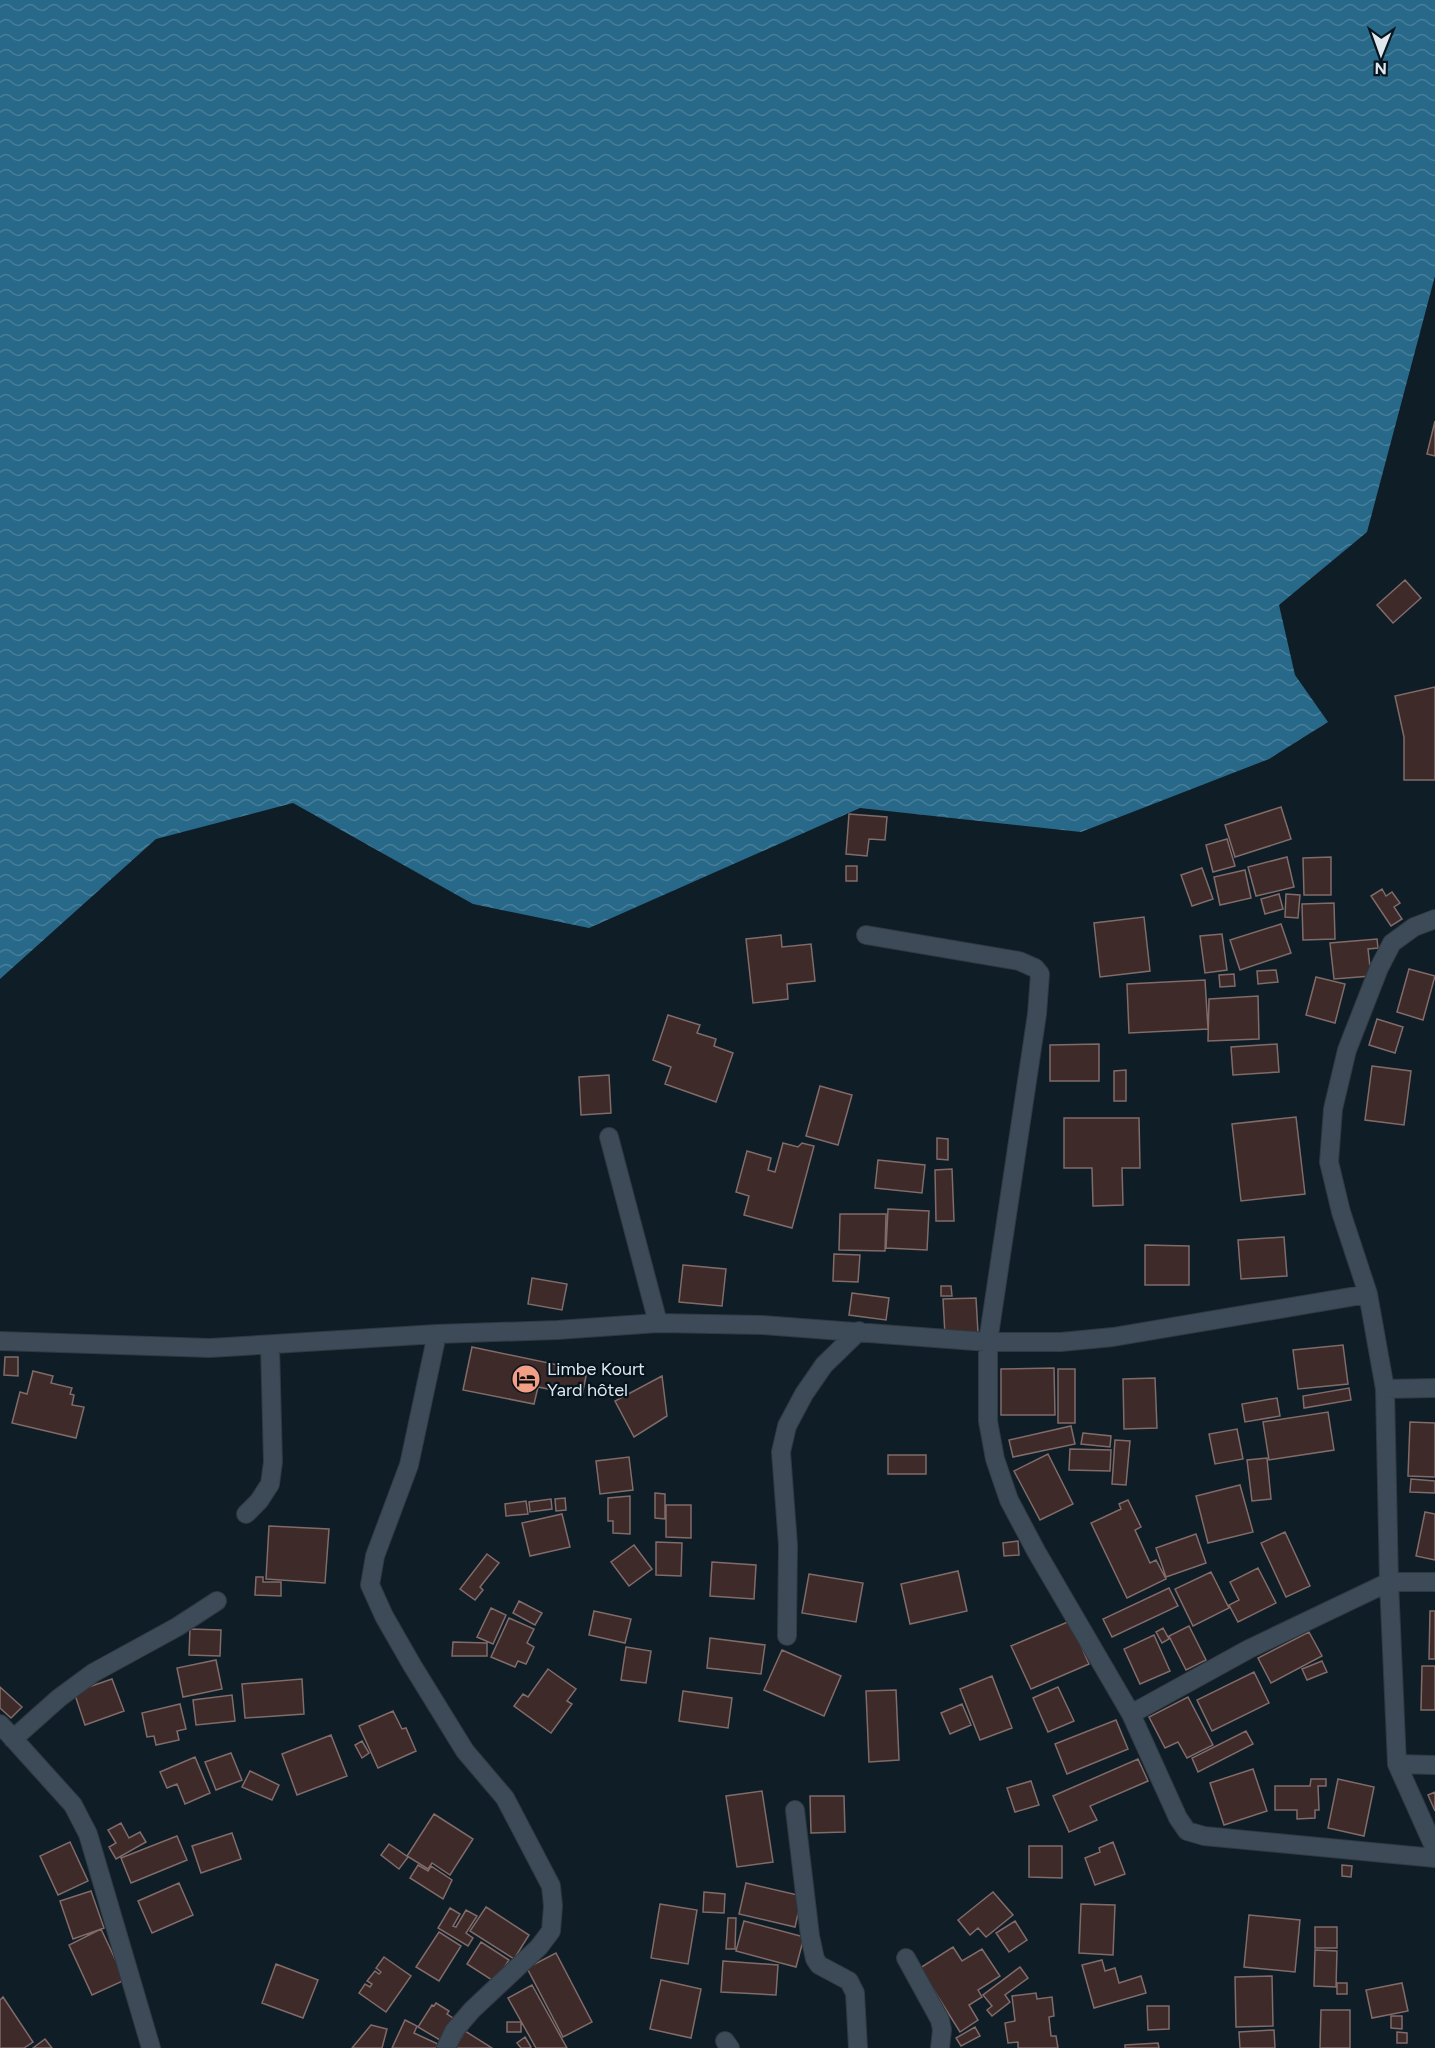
<svg xmlns="http://www.w3.org/2000/svg" width="1435" height="2048" viewBox="0 0 1435 2048" font-family="Figtree,sans-serif">
<style>
.water{fill:url(#water-waves)}
.building{fill:#3d2a29;stroke:#816b69;stroke-width:1.5}
.lines{fill:none;stroke-linecap:round;stroke-linejoin:round}
.street-casing{stroke:#313841;stroke-width:20}
.street{stroke:#3c4b57;stroke-width:18}
.labels{text-anchor:middle;dominant-baseline:central;stroke-width:4.5;stroke-linejoin:round;paint-order:stroke}
.poi-label{font-size:18px;fill:#dee7ee;stroke:#06141e;text-anchor:start}
</style>
<defs>
<pattern id="water-waves" width="16" height="10" patternUnits="userSpaceOnUse" patternTransform="scale(1.5)"><rect width="16" height="10" fill="#286888"/><path d="M0 5q4-4 8 0t8 0" fill="none" stroke="#477e99"/></pattern>
</defs>
<rect width="100%" height="100%" fill="#0f1d27"/>
<!-- water -->
<path class="water" d="M0 0H1435V276L1367 532 1279 605 1295 675 1328 722 1269 759 1081 832 860 808 589 928 473 904 293 803 156 839 0 979Z"/>
<!-- building -->
<path class="building" d="M1435 421V456L1427 454Z
M1405 580 1421 598 1393 623 1377 605Z
M1435 687V780H1404V737L1395 696Z
M1281 807 1291 839 1235 857 1225 825Z
M849 814 887 817 885 840 869 839 867 856 846 854Z
M1227 839 1235 866 1213 872 1206 845Z
M1287 857 1294 887 1256 896 1248 867Z
M1331 857V895H1304L1303 858Z
M846 866H857V881H846Z
M1202 868 1213 899 1192 906 1181 875Z
M1245 870 1251 898 1220 905 1214 877Z
M1382 889 1386 896 1392 892 1400 903 1394 907 1402 919 1391 926 1371 896Z
M1279 894 1283 909 1265 914 1261 899Z
M1286 894 1300 895 1298 918 1285 917Z
M1334 903 1335 939 1303 940 1302 904Z
M1144 917 1150 971 1100 977 1094 923Z
M1281 924 1291 953 1240 970 1230 940Z
M1222 934 1227 970 1205 973 1200 936Z
M781 935 782 947 811 944 815 981 787 984 788 999 753 1003 746 939Z
M1377 939 1378 948 1368 949 1371 976 1334 979 1330 943Z
M1409 969 1435 976 1423 1020 1397 1012Z
M1276 970 1278 982 1258 984 1257 971Z
M1234 974 1235 986 1220 987 1219 975Z
M1316 977 1345 984 1335 1023 1306 1015Z
M1205 980 1208 1029 1129 1033 1127 984Z
M1258 996 1259 1039 1208 1041 1209 999Z
M668 1015 700 1025 697 1033 716 1039 714 1046 733 1053 716 1102 665 1084 671 1067 653 1060Z
M1377 1019 1403 1027 1395 1053 1369 1045Z
M1099 1044V1081H1050V1045Z
M1277 1044 1279 1072 1233 1075 1231 1047Z
M1372 1066 1411 1071 1404 1125 1365 1120Z
M1126 1070V1101H1114V1071Z
M609 1075 611 1113 581 1115 579 1077Z
M820 1086 852 1095 838 1145 806 1136Z
M1296 1117 1305 1194 1241 1201 1232 1124Z
M1064 1118H1139L1140 1168H1122L1123 1205 1093 1206 1092 1168H1064Z
M937 1138 948 1139V1160L937 1159Z
M783 1143 798 1147 802 1143 814 1146 792 1228 744 1215 749 1196 736 1192 747 1151 771 1158 768 1170 775 1172Z
M878 1160 925 1165 922 1193 875 1188Z
M952 1169 954 1221H936L935 1170Z
M888 1209 929 1211 927 1250 886 1248Z
M840 1214H886L885 1251 839 1250Z
M1284 1237 1287 1276 1241 1279 1238 1240Z
M1145 1245 1189 1246V1285H1145Z
M834 1254 860 1255 858 1282 833 1281Z
M683 1265 726 1269 722 1306 679 1302Z
M532 1278 567 1284 562 1310 528 1304Z
M941 1286H951L952 1296H941Z
M852 1293 889 1298 886 1320 849 1315Z
M976 1298 978 1333 945 1335 943 1299Z
M1343 1345 1348 1384 1298 1389 1293 1350Z
M472 1347 587 1371 582 1396 538 1387 534 1404 463 1390Z
M5 1357H18V1376L4 1375Z
M1054 1368 1055 1415H1001V1369Z
M1058 1369H1075V1423H1058Z
M33 1371 53 1376 51 1383 72 1388 70 1394 74 1395 72 1405 84 1407 76 1438 12 1423 20 1392 27 1394Z
M662 1376 667 1416 634 1437 615 1401Z
M1155 1378 1157 1428 1124 1429 1123 1379Z
M1349 1388 1351 1400 1304 1408 1303 1396Z
M1277 1398 1280 1416 1245 1422 1242 1404Z
M1328 1412 1334 1450 1269 1460 1263 1422Z
M1410 1422 1435 1423V1477L1408 1476Z
M1071 1426 1075 1444 1013 1457 1009 1440Z
M1237 1429 1243 1459 1215 1464 1209 1434Z
M1083 1433 1111 1436 1110 1447 1081 1444Z
M1115 1440 1130 1441 1126 1485 1112 1484Z
M1070 1449 1111 1450 1110 1471 1069 1470Z
M1048 1454 1073 1504 1040 1520 1014 1471Z
M888 1455H926V1474H888Z
M629 1457 633 1490 600 1494 596 1461Z
M1267 1458 1271 1499 1252 1501 1247 1460Z
M1411 1479 1435 1481V1493L1410 1492Z
M1240 1485 1253 1532 1208 1543 1196 1496Z
M655 1493 665 1494V1519L655 1518Z
M630 1496V1534L613 1533V1521H608V1498Z
M565 1498 566 1510 556 1511 555 1499Z
M551 1499 552 1509 530 1512 529 1502Z
M1128 1500 1141 1527 1135 1530 1150 1563 1156 1560 1166 1579 1127 1598 1091 1523 1121 1509 1119 1504Z
M526 1501 528 1514 506 1516 505 1504Z
M666 1505H691V1538L666 1537Z
M1425 1512 1435 1514V1560L1416 1556Z
M562 1514 570 1547 530 1556 522 1523Z
M269 1526 329 1529 325 1583 266 1579Z
M1285 1532 1310 1586 1286 1597 1261 1543Z
M1196 1534 1206 1563 1166 1577 1156 1548Z
M1018 1541 1019 1555 1004 1556 1003 1543Z
M656 1542 682 1543 681 1576 656 1575Z
M634 1545 652 1569 629 1586 611 1562Z
M487 1554 499 1563 480 1587 483 1590 475 1600 460 1589Z
M712 1562 756 1565 754 1599 710 1596Z
M1258 1568 1276 1603 1238 1622 1229 1605 1239 1600 1230 1582Z
M958 1571 967 1611 910 1624 901 1584Z
M1211 1572 1229 1608 1193 1626 1175 1589Z
M809 1574 863 1583 856 1622 802 1613Z
M256 1577H263V1582H281V1596L255 1595Z
M1169 1588 1178 1606 1112 1637 1103 1619Z
M519 1601 542 1613 535 1625 513 1613Z
M491 1608 506 1615 493 1644 477 1637Z
M594 1611 631 1619 625 1643 589 1635Z
M1430 1611H1435V1659H1429Z
M509 1618 534 1629 527 1643 534 1647 526 1664 518 1661 515 1667 491 1657Z
M1070 1621 1089 1664 1031 1689 1011 1646Z
M1189 1626 1206 1660 1186 1670 1169 1636Z
M1163 1628 1169 1639 1162 1643 1156 1632Z
M190 1629 221 1630 220 1656 189 1655Z
M1309 1632 1322 1656 1271 1683 1258 1658Z
M1154 1635 1170 1671 1140 1684 1124 1649Z
M710 1638 765 1645 761 1674 707 1668Z
M453 1642 487 1643V1656H452Z
M626 1647 651 1651 646 1683 621 1680Z
M782 1650 841 1676 824 1716 764 1690Z
M216 1660 222 1689 183 1697 177 1668Z
M1322 1661 1327 1672 1307 1680 1302 1669Z
M1422 1666H1435V1710H1421Z
M548 1669 576 1689 567 1701 572 1704 551 1733 514 1706 523 1694 528 1697Z
M1254 1672 1269 1703 1212 1731 1197 1700Z
M992 1676 1012 1728 980 1740 960 1689Z
M112 1679 124 1711 85 1725 74 1692Z
M302 1679 304 1714 245 1718 242 1684Z
M0 1687 22 1707 11 1718 0 1708Z
M1058 1687 1074 1721 1048 1732 1033 1698Z
M896 1690 899 1760 869 1762 866 1691Z
M683 1691 732 1698 728 1728 679 1721Z
M232 1695 235 1721 196 1725 193 1700Z
M1188 1697 1213 1745 1187 1758 1178 1742 1165 1748 1149 1717Z
M180 1704 186 1729 177 1731 179 1740 156 1745 154 1736 147 1737 142 1713Z
M962 1704 971 1725 950 1734 941 1713Z
M393 1711 402 1729 406 1728 416 1751 378 1768 359 1726Z
M1116 1720 1128 1749 1067 1774 1055 1744Z
M1246 1731 1253 1744 1198 1772 1192 1758Z
M331 1735 347 1776 297 1795 282 1754Z
M362 1741 369 1753 362 1758 355 1745Z
M231 1753 242 1780 216 1790 205 1762Z
M195 1757 210 1793 185 1804 177 1784 167 1788 160 1772Z
M1138 1759 1148 1781 1090 1806 1097 1820 1069 1832 1053 1796Z
M1253 1769 1267 1811 1224 1825 1210 1783Z
M250 1771 279 1785 272 1800 242 1787Z
M1311 1779H1326V1786H1318L1319 1810H1315V1818L1297 1819V1810H1275V1786H1310Z
M1338 1779 1374 1787 1364 1836 1328 1828Z
M1031 1781 1039 1805 1015 1812 1007 1788Z
M762 1791 773 1862 737 1867 726 1796Z
M1435 1792V1811L1428 1795Z
M810 1796H844L845 1832 811 1833Z
M434 1814 473 1839 450 1875 432 1863 428 1869 407 1856Z
M121 1823 129 1838 140 1832 146 1842 116 1859 109 1847 116 1843 108 1830Z
M232 1833 241 1859 201 1873 192 1846Z
M177 1836 187 1860 131 1883 121 1858Z
M70 1842 88 1881 58 1895 40 1856Z
M1113 1842 1125 1874 1095 1885 1085 1858 1100 1852 1099 1848Z
M389 1844 408 1857 399 1869 381 1855Z
M1029 1846H1062V1878L1029 1877Z
M418 1865 428 1871 431 1866 452 1880 443 1899 410 1878Z
M1342 1865 1352 1866 1351 1877 1342 1876Z
M179 1883 193 1915 152 1933 138 1901Z
M746 1883 802 1896 795 1927 739 1914Z
M91 1891 104 1928 73 1939 60 1901Z
M704 1892 725 1894 724 1913 703 1912Z
M993 1892 1013 1915 986 1937 978 1928 970 1935 958 1920Z
M660 1904 697 1910 688 1964 651 1958Z
M1081 1904 1115 1905 1113 1955 1079 1953Z
M486 1907 529 1935 514 1959 470 1931Z
M450 1908 460 1914 453 1926 456 1927 466 1910 477 1916 466 1933 473 1938 468 1946 438 1928Z
M1249 1915 1300 1920 1295 1972 1244 1967Z
M728 1918H736L735 1949H726Z
M744 1921 804 1937 796 1967 736 1951Z
M1015 1921 1027 1940 1009 1952 996 1933Z
M1315 1927H1337V1948H1315Z
M101 1929 125 1980 92 1995 69 1945Z
M439 1932 461 1946 439 1981 416 1967Z
M481 1942 509 1960 495 1982 467 1964Z
M953 1947 962 1961 982 1949 1000 1976 978 1990 982 1997 969 2005 978 2020 960 2032 920 1968Z
M1315 1950 1337 1951 1336 1987 1314 1986Z
M556 1953 592 2022 563 2037 527 1968Z
M384 1957 411 1976 386 2012 359 1993 365 1984 370 1987 372 1984 367 1981 375 1971 379 1974 381 1972 376 1968Z
M1102 1960 1105 1971 1115 1968 1119 1983 1141 1976 1146 1993 1094 2008 1082 1965Z
M723 1961 778 1965 776 1995 721 1992Z
M276 1964 318 1980 303 2018 262 2003Z
M1020 1967 1028 1978 1005 1995 1010 2002 992 2016 987 2010 992 2006 983 1995Z
M1272 1976 1273 2026 1236 2027 1235 1977Z
M661 1980 701 1989 691 2038 650 2029Z
M1337 1983H1347V1994H1337Z
M1402 1983 1408 2011 1372 2018 1366 1990Z
M532 1985 567 2048H536L508 1998Z
M1036 1993 1037 1999 1052 1997 1054 2016 1049 2017 1051 2036H1056L1058 2048H1018V2042L1008 2043 1005 2023 1015 2021 1012 1996Z
M3 1997 33 2042 24 2048H0V2000Z
M436 2003 449 2011 447 2014 453 2018 440 2040 418 2027 432 2005 434 2006Z
M1147 2006H1169V2029L1148 2030Z
M1321 2010H1350V2048H1320Z
M1391 2016H1402V2029L1391 2028Z
M405 2020 417 2026 414 2033 438 2044 436 2048H392Z
M507 2022H521V2032H507Z
M371 2025 387 2029 382 2048H352Z
M975 2027 980 2036 961 2046 956 2038Z
M1274 2030 1275 2048H1240L1239 2032Z
M465 2031 492 2048H455Z
M1397 2032 1407 2033V2043H1397Z
M525 2037 531 2047 529 2048H521L517 2043Z
M45 2039 52 2048H33Z
M1158 2043 1159 2048H1125V2045Z"/>
<g class="lines">
<!-- street casing -->
<g class="street-casing">
<path id="street" d="M1435 919 1414 927 1392 943 1379 968 1347 1050 1333 1109 1329 1162 1341 1212 1368 1294 1385 1389 1389 1582 1397 1764 1435 1849
M866 935 1019 961 1035 968 1040 974 1037 1014 988 1342V1421L995 1459 1009 1500 1036 1551 1131 1714 1178 1818 1187 1831 1204 1836 1435 1858
M609 1137 658 1323
M437 1334 409 1465 375 1556 370 1585 384 1616 412 1665 465 1751 505 1798 551 1886 553 1906 551 1931 539 1947 472 2010 454 2031 446 2048
M0 1341 210 1348 437 1334 557 1330 658 1323 762 1325 988 1342H1061L1113 1337 1368 1294
M1385 1389 1435 1388
M246 1514 259 1501 270 1484 273 1462 270 1346
M787 1636 788 1545 781 1452 787 1426 804 1394 824 1365 859 1331
M1131 1714 1249 1649 1389 1582H1435
M0 1724 73 1805 88 1834 151 2048
M13 1739 59 1698 93 1673 177 1627 217 1601
M1397 1764 1435 1765
M795 1810 810 1936 815 1959 819 1965 849 1981 855 1993 858 2048
M906 1958 940 2020 942 2030 940 2048
M725 2041 730 2048"/>
</g>
<!-- street -->
<use href="#street" class="street"/>
</g>
<!-- icons -->
<defs>
<g id="hotel-disc" transform="scale(1.5)"><circle r="9.5" fill="#f39f85" stroke="#06141e"/><path d="M-6-4.5h1.5V1H6V5H4.5V3h-9V5H-6ZM-4 0a1.8 1.8 0 1 1 3.6 0ZM.5 0V-2.5h3Q6-2.5 6 0Z" fill="#111"/></g>
</defs>
<g fill-rule="evenodd">
<use href="#hotel-disc" x="526" y="1379"/>
</g>
<g class="labels">
<!-- poi labels -->
<g class="poi-label">
<text x="547" y="1369">Limbe Kourt<tspan x="547" dy="21">Yard hôtel</tspan></text>
</g>
</g>
<!-- north arrow -->
<g transform="translate(1381 54) rotate(181)" stroke="#06141e" stroke-width="4.5" paint-order="stroke">
<path d="M0-4.5L10 22L0 15L-10 22Z" fill="#dee7ee"/>
<text y="-9" font-size="16" font-weight="bold" text-anchor="middle" fill="#dee7ee">N</text>
</g>
</svg>
